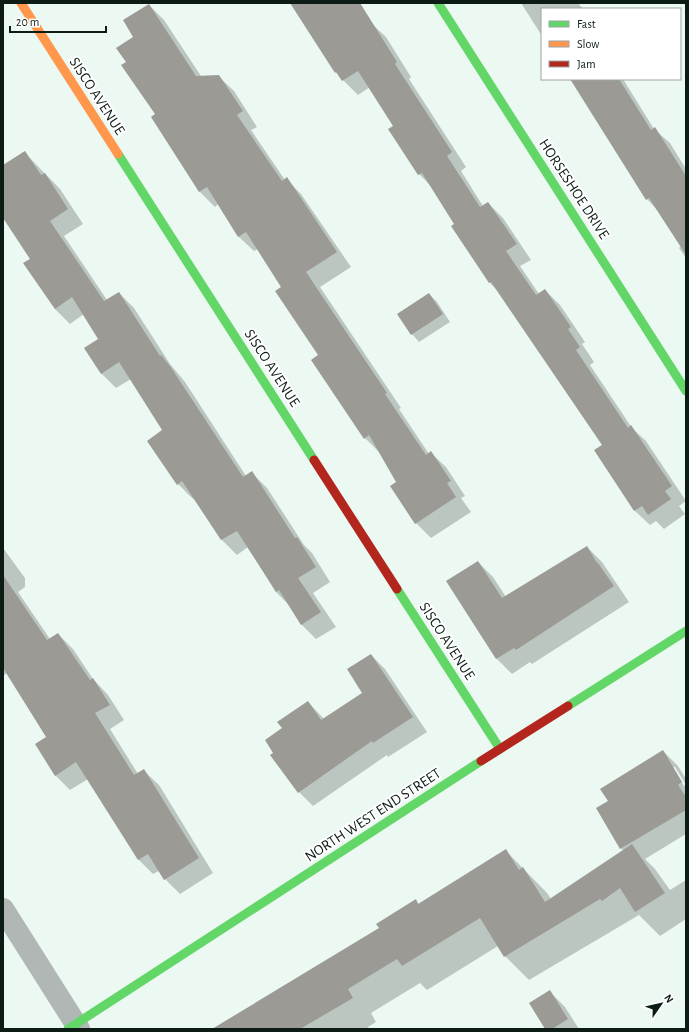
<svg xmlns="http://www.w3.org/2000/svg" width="689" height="1032" viewBox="0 0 689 1032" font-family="'Alegreya Sans',sans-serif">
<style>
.shadow{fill:#0003;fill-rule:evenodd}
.building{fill:#9b9a95}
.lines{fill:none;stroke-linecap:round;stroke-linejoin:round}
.street{stroke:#b0b7b4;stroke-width:22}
.fast{stroke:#63d668;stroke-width:9}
.slow{stroke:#ff974d;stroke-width:9}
.jam{stroke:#b3261e;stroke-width:9}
.labels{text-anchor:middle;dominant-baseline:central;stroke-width:4;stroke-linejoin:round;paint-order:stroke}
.street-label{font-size:15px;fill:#0d1b15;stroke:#fff}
</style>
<rect width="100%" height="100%" fill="#ecf8f2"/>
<!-- shadow -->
<path class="shadow" d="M291 3H350L386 37 411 77 409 79 466 167 461 171 483 206 488 203 503 218 531 260 520 266 539 294 545 290 560 305 585 342 582 344 594 362 590 365 632 428 646 441 686 501 679 506 685 514 664 529 656 521 650 525 635 511 595 451 603 445 500 293 490 283 452 227 456 224 432 187 419 174 394 126 370 87 358 95 343 80 336 72Z
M521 3H578L583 9H542V36Z
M149 5 164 20 201 76H218L234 91 257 127 251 130 285 180 286 179 301 194 351 267 320 287 401 408 399 409 429 454 431 453 446 467 465 496 461 498 471 512 431 538 416 523 397 482 380 453 365 438 312 360 319 355 283 288 258 249 254 251 239 237 218 204 215 207 200 192 152 117 156 114 127 62 135 37Z
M571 79H623L654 129 670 143 686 169V258L679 248 681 246 660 213 647 199Z
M24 152 60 189 83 224 64 236 107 300 119 293 134 308 170 364 185 382 246 476 252 473 267 488 304 545 312 553 330 582 313 593 336 627 316 639 301 624 289 605 276 592 248 547 237 555 222 540 195 498 193 499 178 484 148 441 164 430 131 379 116 388 101 373 100 339 84 314 70 324 55 309 24 264 31 259 3 216V166Z
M429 294 437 302 450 322 419 342 412 334Z
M587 547 602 562 629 602 532 664 530 662 512 674 497 659 478 562 493 577 506 597Z
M3 548 25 578V587L18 592 50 639 58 634 73 649 93 679 108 695 124 720 110 729 138 774 143 770 159 785 213 873 180 894 165 879 159 871 153 874 138 859 88 779 70 790 55 775 48 737 7 673 3 676Z
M371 655 385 669 427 732 388 757 387 755 313 806 299 792 275 753 283 728 308 702 324 719 363 693Z
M663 751 678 766 686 779V834L645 859 655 869 670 890 686 880V919L660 936 639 915 529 980 505 956 498 946 427 990 420 983 371 1013 376 1022 368 1027 370 1029H213L380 928 416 901 419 904 506 851 547 893 551 899 623 851 597 809 609 801ZM673 767H675L686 785 684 786Z
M550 992 565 1007 579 1029H546Z"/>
<!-- building -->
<path class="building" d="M290 3H360L397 62 395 64 452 152 447 156 480 207 488 202 517 244 506 251 536 295 545 289 571 327 568 329 580 347 576 350 628 428 631 425 672 486 665 491 671 499 648 515 642 506 634 511 594 450 602 445 491 282 489 283 451 226 454 224 422 173 418 175 388 129 393 126 358 71 342 81 336 72 335 73Z
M149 4 196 76 219 75 243 111 237 115 282 181 287 177 337 252 306 272 387 393 385 394 426 455 431 451 451 481 447 483 456 497 415 524 390 486 396 482 369 435 364 439 311 360 318 355 275 291 281 287 246 232 238 237 207 187 199 192 151 117 155 114 121 65 126 62 116 48 133 37 123 20Z
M570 79H619L651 130 655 127 686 176V255L649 198 646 200Z
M25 151 41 175 45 173 68 209 50 221 104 301 119 292 160 356 161 355 170 366 243 477 252 471 295 538 297 537 316 567 298 578 321 612 301 625 279 590 276 592 237 531 221 540 182 481 177 485 147 441 162 430 119 362 101 374 84 348 98 339 72 297 55 309 23 263 30 259 3 218V165Z
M429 293 443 314 411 335 397 314Z
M587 546 597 563H598L614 586 516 650 514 648 496 659 446 581 478 561 502 598Z
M3 575 47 640 58 633 90 680 93 678 110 705 95 713 134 775 144 769 199 858 164 880 148 854 138 860 76 762 55 776 35 744 46 737 3 668Z
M371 654 413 717 373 743 372 741 298 793 270 755 273 753 265 740 282 728 277 722 308 701 321 720 362 693 347 669Z
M663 750 682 782 678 785 686 797V810L620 849 596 808 608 801 600 789Z
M632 844 665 893 635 912 620 888 602 901 600 899 504 957 480 918 402 966 397 959 348 989 353 998 300 1029H212L379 928 376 924 416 899 418 904 506 849 519 870 523 867 545 902Z
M550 990 568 1019 552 1029H545L529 1003Z"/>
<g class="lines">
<!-- street -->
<path class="street" d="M3 909 79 1029"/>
<!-- fast -->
<path class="fast" d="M438 3 686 391
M118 154 314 460
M397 589 500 749
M568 706 686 631
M68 1029 481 761"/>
<!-- slow -->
<path class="slow" d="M21 3 118 154"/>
<!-- jam -->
<path class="jam" d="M314 460 397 589
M481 761 568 706"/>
</g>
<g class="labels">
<!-- street labels -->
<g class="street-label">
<text transform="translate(97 96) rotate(57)">SISCO AVENUE</text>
<text transform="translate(574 189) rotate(57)">HORSESHOE DRIVE</text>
<text transform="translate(272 368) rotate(57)">SISCO AVENUE</text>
<text transform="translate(447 641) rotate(57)">SISCO AVENUE</text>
<text transform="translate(373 815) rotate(-33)">NORTH WEST END STREET</text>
</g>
</g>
<!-- border -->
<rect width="689" height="1032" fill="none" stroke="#0d1b15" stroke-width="8"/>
<!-- legend -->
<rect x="541" y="8" width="140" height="72" fill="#ffffff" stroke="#9ea4a1"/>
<rect x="549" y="21" width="20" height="6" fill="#63d668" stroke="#9ea4a1"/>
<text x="577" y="28" font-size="12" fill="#0d1b15">Fast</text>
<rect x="549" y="41" width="20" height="6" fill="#ff974d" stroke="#9ea4a1"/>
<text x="577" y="48" font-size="12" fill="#0d1b15">Slow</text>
<rect x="549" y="61" width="20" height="6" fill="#b3261e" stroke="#9ea4a1"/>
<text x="577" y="68" font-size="12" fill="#0d1b15">Jam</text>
<!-- north arrow -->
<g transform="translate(661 1004) rotate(56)" stroke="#ffffff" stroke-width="3" paint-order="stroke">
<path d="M0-3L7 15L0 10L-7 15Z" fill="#0d1b15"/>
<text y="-6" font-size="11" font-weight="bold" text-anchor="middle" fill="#0d1b15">N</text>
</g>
<!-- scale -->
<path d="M10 26v6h96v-6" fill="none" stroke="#0d1b15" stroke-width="2"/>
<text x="16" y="26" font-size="12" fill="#0d1b15" stroke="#ffffff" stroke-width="3" paint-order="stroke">20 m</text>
</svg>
